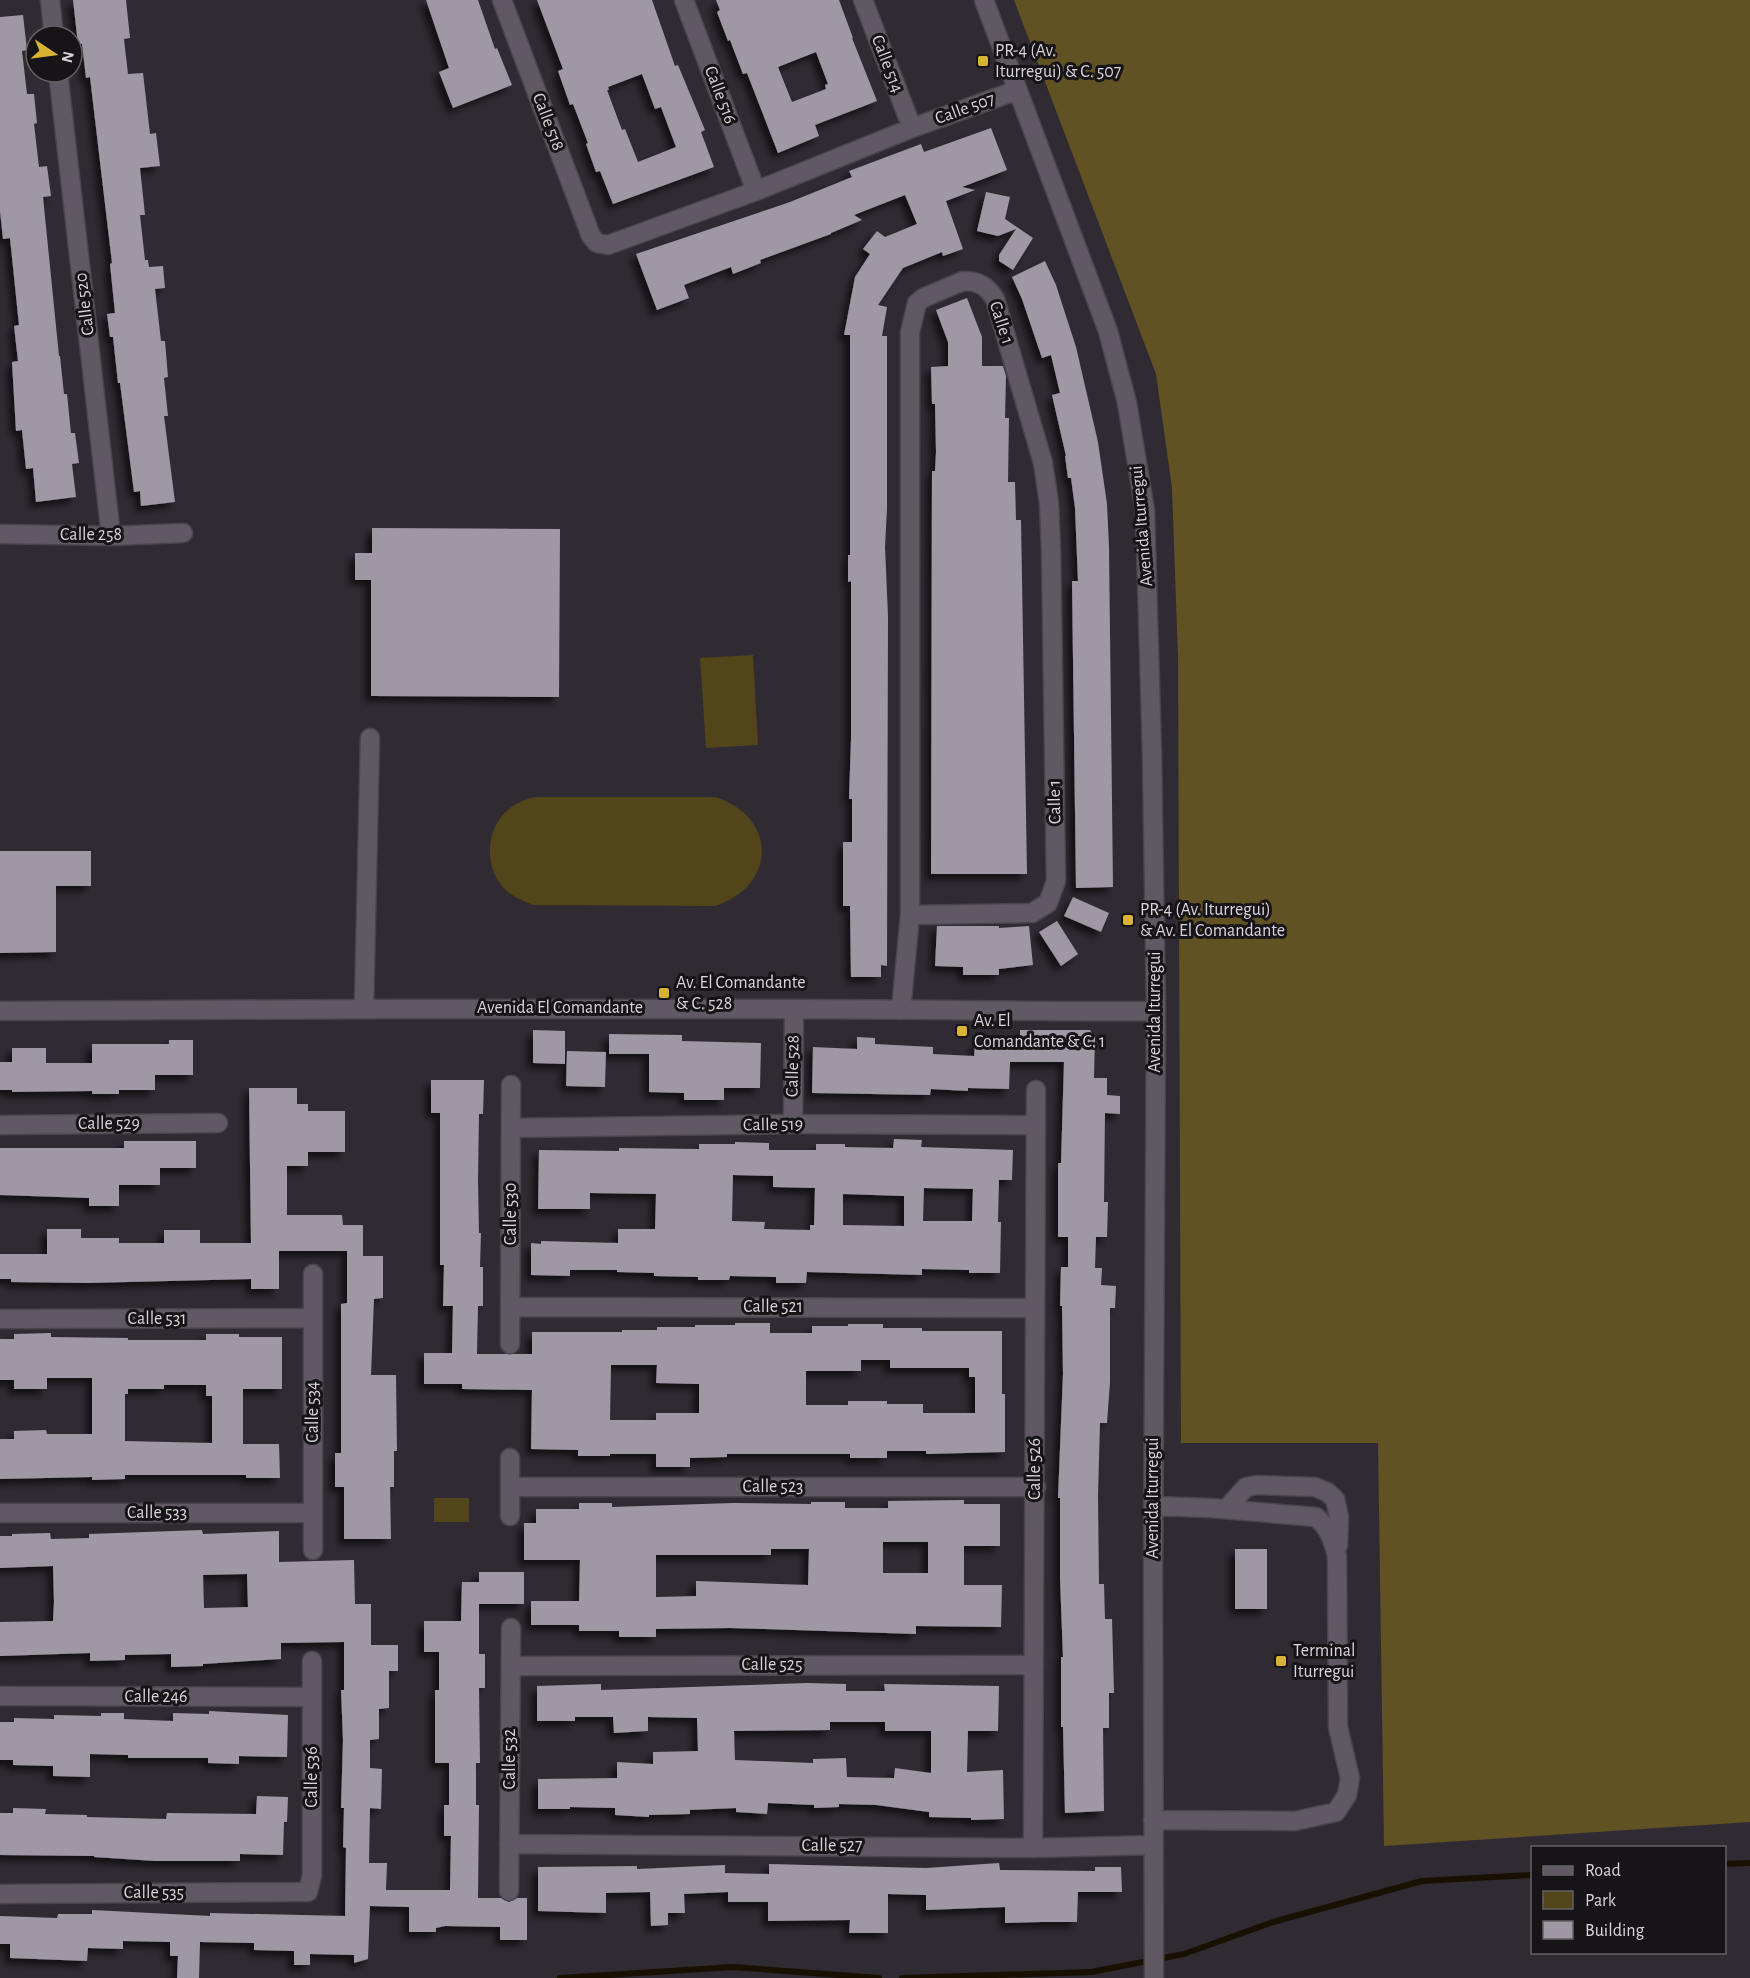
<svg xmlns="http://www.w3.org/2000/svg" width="1750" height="1978" viewBox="0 0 1750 1978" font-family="'Alegreya Sans',sans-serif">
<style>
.green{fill:#52451a}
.forest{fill:#615224}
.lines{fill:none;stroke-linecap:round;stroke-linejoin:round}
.stream{stroke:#181100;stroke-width:6}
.building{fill:#9f97a3;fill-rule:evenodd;filter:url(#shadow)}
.minor-casing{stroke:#4a454d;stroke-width:21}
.minor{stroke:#605964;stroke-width:18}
.poi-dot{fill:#d9b334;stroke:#171418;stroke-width:2}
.labels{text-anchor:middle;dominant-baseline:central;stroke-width:6;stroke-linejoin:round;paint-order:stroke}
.poi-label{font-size:18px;fill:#d8d4db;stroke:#171418;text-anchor:start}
.street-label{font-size:18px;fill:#d8d4db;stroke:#171418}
</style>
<defs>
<filter id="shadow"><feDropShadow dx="-5.5" dy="5.5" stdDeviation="3" flood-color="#0009"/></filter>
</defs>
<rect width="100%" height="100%" fill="#302a33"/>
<!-- green -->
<path class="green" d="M753 655 758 745 706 748 700 658Z
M534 797H715C778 817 777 886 715 906L533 905C522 900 510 896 502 886 481 860 488 820 516 804 521 801 528 799 534 797Z
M434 1498H469V1522H434Z"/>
<!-- forest -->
<path class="forest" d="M1014 0H1750V1822L1384 1846 1378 1443H1181L1178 657 1172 488 1156 374Z"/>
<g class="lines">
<!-- stream -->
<path class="stream" d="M1724 1864 1750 1863
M560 1978 733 1967 879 1978
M902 1978 1091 1972 1184 1954 1273 1922 1422 1881 1532 1875"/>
</g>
<!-- building -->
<path class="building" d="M73 0H126L130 38 124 39 128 74 143 73 150 134 156 133 160 166 140 168 145 215H140L145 260H148L149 267 163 266 165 288 155 289 161 341H165L168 377 164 378 168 416H164L175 502 141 506 140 491 134 492 120 383H118L113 337H110L107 314 115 313 110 264 112 263 90 77 86 78 82 44H78Z
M426 0H478L495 49 497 48 512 85 453 108 439 72 449 68Z
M537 0H652L675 66 678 65 705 130 701 132 714 167 613 204 600 171 596 172 586 144 588 143 573 104 570 105 558 71 563 69ZM642 74 655 109 661 107 676 147 638 162 625 129 622 130 607 90H609L608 87Z
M716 0H839L853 38H852L877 101 815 125 819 136 778 153 747 73 743 74 730 40 728 41 717 12 720 10ZM816 52 828 84 825 85 826 89 792 102 778 67Z
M23 15 27 50 22 51 27 94H34L37 123 34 124 39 167 47 166 51 196 43 197 59 356H60L64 394H67L71 433H75L79 463 72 464 76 497 36 502 33 468 26 469 22 430 16 431 12 362 18 361 14 326 19 325 10 238 3 239 0 211V17Z
M991 128 1007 170 962 187 975 190 946 201 963 249 943 256 942 252 903 268 878 305 887 307 882 336H887V509L885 547 888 616 887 966 881 965V977H851L850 906H843V842H852V799H849L851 740V581L848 582V555H850V335H844L855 277 870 254 863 249 877 231 885 237 917 224 905 195 854 215 862 220 831 233V234L760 260 761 263 733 274 731 267 684 285 689 298 657 310 636 254 790 202 852 177 849 171 921 144 924 152Z
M986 192 1010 197 1005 219 1033 238 1013 270 999 261V255L1016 229 998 236 977 231Z
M1045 261 1056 285 1076 347 1098 442 1107 504 1109 547 1113 887 1076 888 1072 581H1078L1075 508 1071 478H1068L1065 456H1066L1052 395 1060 393 1051 355 1042 358 1022 299 1012 277Z
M967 298 982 337V366H1003L1006 376 1005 418H1009L1008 482H1015L1016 520H1021L1027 874H931L932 471H935L936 452 935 404H932L931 367 948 366V342L936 310Z
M372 528 560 529 559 697 371 696V580H355V553H372Z
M0 851H91V886H56V952L0 953Z
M1073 897 1109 913 1101 932 1064 916Z
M1057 921 1078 954 1061 966 1039 932Z
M937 926H999V928L1029 926 1033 965 999 969V975H963V967L935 966Z
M533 1030 565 1031V1064L533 1063Z
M1020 1030H1090L1095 1038 1094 1078H1107V1095L1120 1096V1114L1105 1113 1104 1202H1108L1107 1237H1096L1095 1268H1102L1101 1285 1116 1286 1115 1308H1110V1382L1107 1423H1100L1098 1495 1099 1584H1104L1105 1619H1112L1114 1693H1109V1728H1103L1104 1811 1065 1813 1063 1727H1061V1657H1063L1060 1578V1498H1058L1063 1374 1062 1306H1060L1061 1267H1068V1237H1058V1163H1061L1064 1062H1010L1009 1089 968 1088V1091L931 1089 930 1095 812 1093 813 1047 857 1049V1037L875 1038V1044L933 1047V1054L974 1056 975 1043H1020Z
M609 1034 682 1035V1041L761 1043 760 1088H724V1100H684V1093L649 1092V1054H609Z
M169 1040H193V1075H155V1090H119V1094H92V1091L12 1092V1090H0V1062H12V1048H46V1063H92V1044H169Z
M567 1051 606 1052 605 1087 566 1086Z
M431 1080H484L483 1114H479L478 1180 479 1233H481L480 1267H483V1306H478L477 1354H532V1332H622V1330H657V1327H695V1325H735V1323H770V1333H812V1326H848V1324H883V1328H922V1331H1002V1394H1005V1452L926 1454V1451H887V1458H850V1454H727V1457L690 1458V1467H656V1454H610V1456H578V1450L531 1449 532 1390 462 1389V1384H424V1353H452L453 1306H443L444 1265H440V1113H431ZM861 1360H890V1368H969V1377H975V1413H923V1404H887V1401H848V1405H806V1371H861ZM611 1365H657L656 1383 699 1384V1413H656V1420H610Z
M249 1088H297V1104H308V1111H345V1152H308V1166H287V1215H342L343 1225H363V1256H383V1298L374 1299 371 1375H396L397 1451H394V1487H390L391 1539H344V1487H335V1453H341V1304L347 1303V1251H279V1289H251V1279L87 1283 11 1282V1279H0V1254H47V1229H81V1238H119V1243H164V1230H200V1243H251Z
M894 1139 922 1140 921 1147 1013 1150 1012 1180H999L998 1222H1001L1000 1273H969V1270L922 1269V1275L807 1272 806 1283H776V1277L730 1276 729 1280H698V1277L654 1276V1273L617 1272V1270H570V1276L531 1275V1243L541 1244V1241L618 1243V1229H655L656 1194 590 1193V1209H538L539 1150 619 1151V1148L699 1149V1144H735V1142L769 1143V1150H816V1144H845V1147L893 1148ZM733 1175 773 1176V1187L815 1188 814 1225H810V1230L764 1229 765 1222 732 1221ZM924 1188 973 1189 972 1221H923ZM843 1194 904 1196V1226L843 1225Z
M124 1141H196V1168H160V1185H119V1206H89V1198L0 1195V1148H124Z
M51 1333V1337L128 1338V1340H206V1334H239V1337H282V1389H243V1444H279L280 1478H246V1475H125V1479L92 1480V1477L0 1479V1439H14V1431L46 1430 47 1434H92V1378H47V1389H14V1380H0V1339H14V1334ZM164 1385H206V1396H212V1443L125 1441V1394H128V1389H164Z
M964 1500V1504H1000V1546H964V1585H1002L1001 1627 916 1626V1634L730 1628 656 1629V1637H619V1631H579V1625H531V1601H579L580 1560H524V1523H536V1509H579V1503H612V1507L733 1503 811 1504V1502H845V1508H888V1501ZM883 1542H928V1573H883ZM771 1549H809L808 1585 696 1581V1596L656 1597V1555H771Z
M202 1530 203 1534 279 1531V1562L354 1560 355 1604H371V1645H398V1671H389V1708L379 1709V1739L370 1740V1768L382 1769 381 1809 370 1808 369 1863H387L386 1890H450L451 1836H444V1805H449V1763H435V1690H439V1652H424V1621H461L462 1582H479V1572H524V1604H479V1654H485V1688H479L480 1763H476V1805H479L478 1898H501L509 1902 517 1898H527V1940H500V1927L445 1926 436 1928V1932H409V1907L370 1906 368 1959 354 1963V1955L310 1954V1965H294V1951L254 1950V1943L200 1942 199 1978H177L178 1956H170V1942L123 1941V1949L88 1948 87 1961 10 1958V1944H0V1916L57 1918 58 1914H92V1910L210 1916V1913L345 1916 346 1848 343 1847 344 1808H341L343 1740 341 1690H344V1642L281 1643V1659L203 1664V1666L171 1667V1654L125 1655V1660L90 1661V1653L0 1656V1622L53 1621 54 1602 53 1566 0 1568V1536H12V1534L50 1533 51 1539 89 1538V1534ZM247 1574 248 1607 204 1608 203 1575Z
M1235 1549H1267V1609H1235Z
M807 1683 846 1684V1691H885L884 1684 999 1686 998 1731H968L967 1772 1003 1770 1004 1819 971 1820V1818L929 1817V1812L876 1805 839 1804V1807L814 1808V1805L768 1803 767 1814 736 1812V1808L690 1810V1814L649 1815V1817L615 1815V1808L570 1807V1809H538V1779L617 1778V1762L653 1764V1752L698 1751 697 1718 648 1717V1731L614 1733 613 1717H575V1721H537V1686L601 1684V1690ZM830 1722H885V1731H931V1773L895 1768 894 1778 847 1777 846 1758 813 1759V1763L735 1760 734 1731 830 1730Z
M209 1711 288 1715 287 1757 239 1756V1764L208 1763V1758H128V1755L90 1754V1777L53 1776V1766L13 1765V1760H0V1722H14V1718L54 1719V1715L101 1716V1713H124V1719L173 1721V1713L209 1714Z
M257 1796 288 1797 287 1822H284L283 1855 240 1854V1861H155L94 1857V1856L0 1855V1813H13V1808L46 1809 45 1814 87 1815V1817L166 1819 167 1813 256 1814Z
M999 1863 1000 1870 1095 1871V1867H1121L1122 1892H1078L1077 1922H1041L1005 1923V1907L926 1910V1895L888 1894V1933H849L850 1920 768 1921V1902H728V1892L684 1894 685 1913H668V1925L651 1926 650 1892 606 1893V1913L538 1911V1867L637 1866V1869L725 1865V1873L769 1874V1864L926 1868Z"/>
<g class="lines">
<!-- minor casing -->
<g class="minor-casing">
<path id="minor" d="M50 0 54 36
M502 0 591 236 597 243 608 245 756 191 912 128 1018 90
M684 0 756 191
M863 0 912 128
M984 0 1108 331 1127 403 1145 511 1152 755 1156 1011 1153 1574 1154 1978
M58 72 111 536
M963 281C979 281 987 286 995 299L1043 463 1049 503 1051 550 1056 881 1048 903 1032 913 910 915V332L917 303 923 298Z
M0 534 111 536 183 533
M364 1008 370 738
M901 1010 910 915
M0 1011C263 1009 527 1008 790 1009 912 1009 1034 1012 1156 1011
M793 1124 794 1009
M0 1125 218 1123
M511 1128 793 1124 1035 1125
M313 1274V1550
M510 1307 1035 1308
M0 1319 313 1318
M510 1344 511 1085
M510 1458V1516
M510 1487H1036
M1226 1509 1246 1487 1257 1485 1315 1487 1327 1492 1335 1499 1339 1517 1338 1545
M0 1513H313
M511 1666 1034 1665
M0 1696 312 1697
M1153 1820 1295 1821 1336 1812 1347 1795 1350 1778 1338 1727 1337 1556C1333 1540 1329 1528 1316 1517L1210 1508 1153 1506
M509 1844 1033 1848 1154 1845
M1033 1848 1036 1090
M509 1891 511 1628
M0 1894 308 1892 312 1875V1661"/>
</g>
<!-- minor -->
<use href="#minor" class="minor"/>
</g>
<!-- markers -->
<g class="poi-dot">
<rect x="977" y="55" width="12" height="12" rx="3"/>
<rect x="1122" y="914" width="12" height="12" rx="3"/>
<rect x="658" y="987" width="12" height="12" rx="3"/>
<rect x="956" y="1025" width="12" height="12" rx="3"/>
<rect x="1275" y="1655" width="12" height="12" rx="3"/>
</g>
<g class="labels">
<!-- poi labels -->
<g class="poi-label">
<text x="995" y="51">PR-4 (Av.<tspan x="995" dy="21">Iturregui) &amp; C. 507</tspan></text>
<text x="1140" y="910">PR-4 (Av. Iturregui)<tspan x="1140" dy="21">&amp; Av. El Comandante</tspan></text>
<text x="676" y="983">Av. El Comandante<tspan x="676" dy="21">&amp; C. 528</tspan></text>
<text x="974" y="1021">Av. El<tspan x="974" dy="21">Comandante &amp; C. 1</tspan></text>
<text x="1293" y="1651">Terminal<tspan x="1293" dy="21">Iturregui</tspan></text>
</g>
<!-- street labels -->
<g class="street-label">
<text transform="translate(887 64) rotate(69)">Calle 514</text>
<text transform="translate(720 95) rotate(69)">Calle 516</text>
<text transform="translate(965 109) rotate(-20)">Calle 507</text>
<text transform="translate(548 122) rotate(69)">Calle 518</text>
<text transform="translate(85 304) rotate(-97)">Calle 520</text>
<text transform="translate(1001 323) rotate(72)">Calle 1</text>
<text transform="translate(1142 526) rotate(-95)">Avenida Iturregui</text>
<text x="91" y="535">Calle 258</text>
<text transform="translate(1055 802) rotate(-91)">Calle 1</text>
<text x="560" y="1008">Avenida El Comandante</text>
<text transform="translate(1155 1012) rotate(-90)">Avenida Iturregui</text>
<text transform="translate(793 1066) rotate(-89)">Calle 528</text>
<text x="109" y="1124">Calle 529</text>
<text transform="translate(773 1125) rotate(-1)">Calle 519</text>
<text transform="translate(511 1214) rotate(-90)">Calle 530</text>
<text x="773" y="1307">Calle 521</text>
<text x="157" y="1319">Calle 531</text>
<text transform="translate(313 1412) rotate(-90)">Calle 534</text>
<text transform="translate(1035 1469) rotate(-90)">Calle 526</text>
<text x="773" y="1487">Calle 523</text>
<text transform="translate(1153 1498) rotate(-90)">Avenida Iturregui</text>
<text x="157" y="1513">Calle 533</text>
<text x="772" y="1665">Calle 525</text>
<text x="156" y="1697">Calle 246</text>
<text transform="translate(510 1759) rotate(-90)">Calle 532</text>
<text transform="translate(312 1777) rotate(-90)">Calle 536</text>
<text x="832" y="1846">Calle 527</text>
<text x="154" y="1893">Calle 535</text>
</g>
</g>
<!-- legend -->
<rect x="1531" y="1846" width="195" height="108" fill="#171418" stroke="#646166" stroke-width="1.5"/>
<rect x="1543" y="1866" width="30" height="9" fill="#605964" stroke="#646166" stroke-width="1.5"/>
<text x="1585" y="1876" font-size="18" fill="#d8d4db">Road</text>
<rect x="1543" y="1891" width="30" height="18" fill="#52451a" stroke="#646166" stroke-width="1.5"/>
<text x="1585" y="1906" font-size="18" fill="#d8d4db">Park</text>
<rect x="1543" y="1921" width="30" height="18" fill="#9f97a3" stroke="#646166" stroke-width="1.5"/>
<text x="1585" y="1936" font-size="18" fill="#d8d4db">Building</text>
<!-- north arrow -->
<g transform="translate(54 54) rotate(103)"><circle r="28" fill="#171418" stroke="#646166" stroke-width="1.5"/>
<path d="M0-4.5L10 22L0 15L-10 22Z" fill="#d9b334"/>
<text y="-9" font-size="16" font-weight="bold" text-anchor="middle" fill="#d8d4db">N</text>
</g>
</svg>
